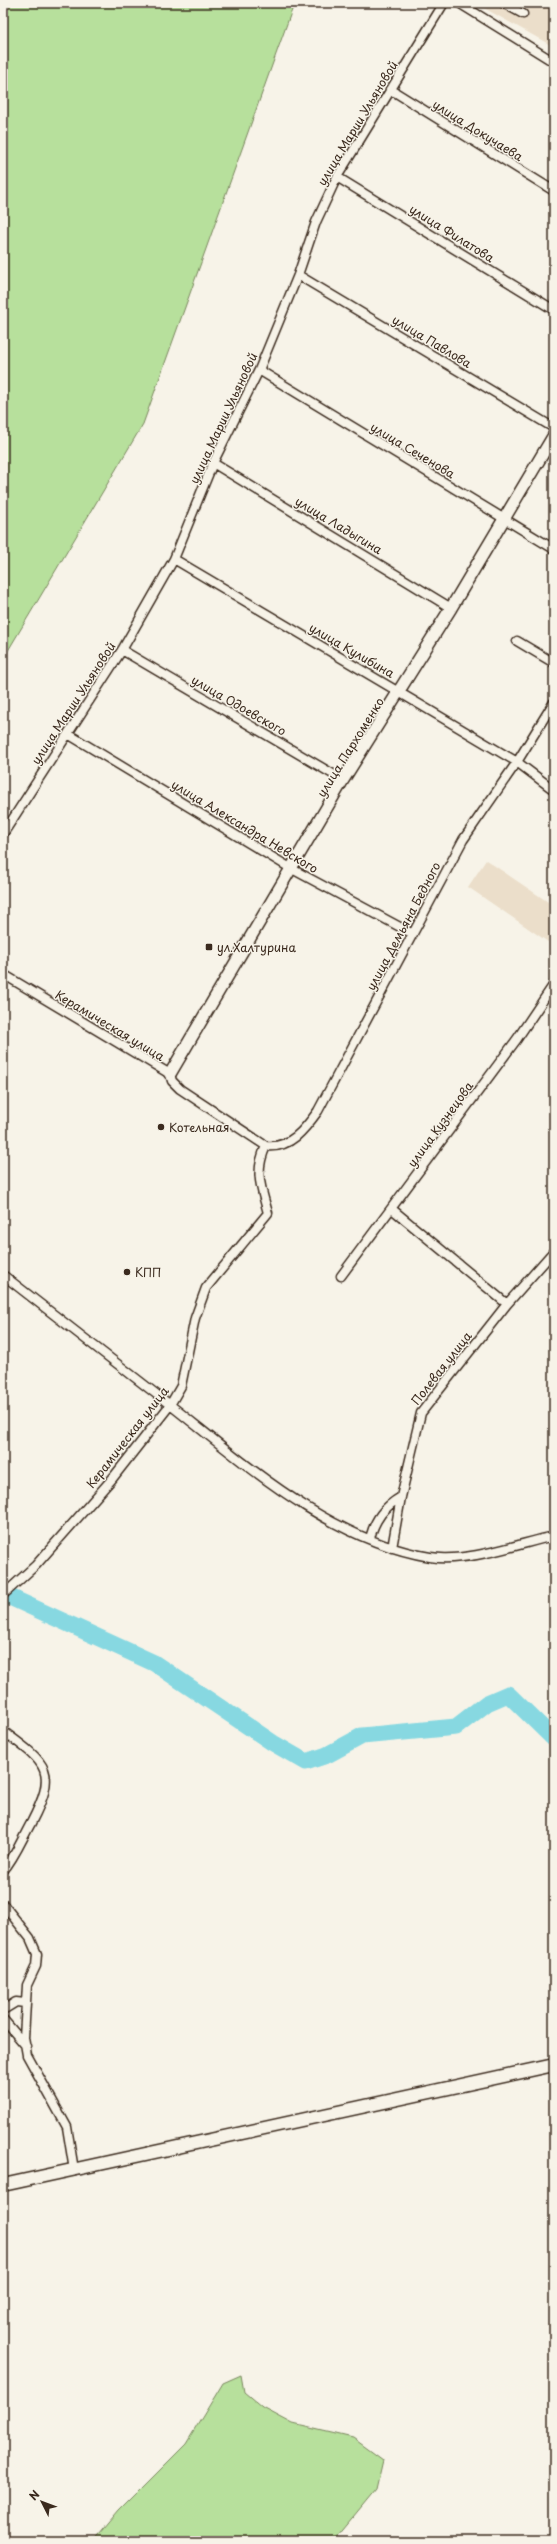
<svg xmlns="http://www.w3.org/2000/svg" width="557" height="2544" viewBox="0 0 557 2544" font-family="'Playpen Sans',sans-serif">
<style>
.built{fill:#ebdeca}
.green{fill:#b7e09c;stroke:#79855d}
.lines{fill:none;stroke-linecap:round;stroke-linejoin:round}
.river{stroke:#87d8e1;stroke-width:17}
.street-casing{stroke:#3b2a1e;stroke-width:11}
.secondary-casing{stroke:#3b2a1e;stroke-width:14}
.primary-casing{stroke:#3b2a1e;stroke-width:15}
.street{stroke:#f7f3e8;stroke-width:8}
.secondary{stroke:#f7f3e8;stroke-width:11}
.primary{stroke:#f7f3e8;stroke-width:12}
.poi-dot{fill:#3b2a1e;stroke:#f7f3e8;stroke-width:1.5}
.labels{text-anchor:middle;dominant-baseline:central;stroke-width:3;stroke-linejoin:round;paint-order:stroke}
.street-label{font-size:12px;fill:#3b2a1e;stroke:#f7f3e8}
.poi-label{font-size:12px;fill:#3b2a1e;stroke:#f7f3e8;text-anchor:start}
</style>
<rect width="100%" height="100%" fill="#f7f3e8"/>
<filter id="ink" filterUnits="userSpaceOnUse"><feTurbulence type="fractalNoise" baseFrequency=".025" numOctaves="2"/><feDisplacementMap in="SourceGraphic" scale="8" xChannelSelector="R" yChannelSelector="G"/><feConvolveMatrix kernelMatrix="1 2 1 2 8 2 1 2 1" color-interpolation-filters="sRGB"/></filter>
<g filter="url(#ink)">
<!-- built -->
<path class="built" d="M475 3H554V47Z
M486 860 554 906V946L468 887Z"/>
<!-- green -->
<path class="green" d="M3 3H287L293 7 143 424 3 659Z
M241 2375 244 2392 263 2408 293 2424 353 2438 383 2460 376 2490 339 2535 334 2541H94L119 2511 186 2444 223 2383Z"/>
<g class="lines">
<!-- river -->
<path class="river" d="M10 1597 154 1663 273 1743 306 1762 327 1755 362 1736 456 1727 487 1703 508 1694 554 1739"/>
<!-- street casing -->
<g class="street-casing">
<path id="street" d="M459 3 554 62
M503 3 523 14
M390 89 554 191
M337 177 554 310
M298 275 554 428
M259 370 554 549
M213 463 451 608
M174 559 517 762 554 790
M517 641 554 663
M122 650 343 780
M68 734 292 869 413 934
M3 834 122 650 174 559 213 463 259 370 298 275 316 222 337 177 444 3
M3 974 170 1074 172 1081 180 1089 266 1146C254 1172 261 1187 268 1213L206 1288 195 1318 181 1386 170 1405 112 1479 36 1565 3 1595
M266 1146C290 1149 305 1129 318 1111L463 840 517 762 554 702
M392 1209 507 1304
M3 1275C58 1318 113 1361 169 1404 247 1465 329 1540 430 1557 467 1563 518 1544 554 1536
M341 1276 517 1039 554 984
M370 1538C375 1519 384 1507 401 1497
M392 1548 401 1497 421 1413 507 1304 554 1251
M3 1731C48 1764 58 1771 31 1823 22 1839 15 1857 3 1871
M3 1904 30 1938 37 1954 36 1966 27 1985 24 2038 27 2055 67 2127 74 2170
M3 2010 16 2002 25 2003
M3 2019 26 2046"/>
</g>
<!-- secondary casing -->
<g class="secondary-casing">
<path id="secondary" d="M170 1074 343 780 451 608 554 435"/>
</g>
<!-- primary casing -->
<g class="primary-casing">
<path id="primary" d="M3 2185 554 2065"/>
</g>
<!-- street -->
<use href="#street" class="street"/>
<!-- secondary -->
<use href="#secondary" class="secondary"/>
<!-- primary -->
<use href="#primary" class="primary"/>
</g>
</g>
<!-- markers -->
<g class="poi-dot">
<rect x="205" y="943" width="8" height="8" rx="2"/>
<circle cx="161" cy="1127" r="4"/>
<circle cx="127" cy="1272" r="4"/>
</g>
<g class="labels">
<!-- street labels -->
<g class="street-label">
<text transform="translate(357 123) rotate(-59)">улица Марии Ульяновой</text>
<text transform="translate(478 130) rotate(32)">улица Докучаева</text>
<text transform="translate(452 233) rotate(32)">улица Филатова</text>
<text transform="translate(432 341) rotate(31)">улица Павлова</text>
<text transform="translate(223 418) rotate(-65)">улица Марии Ульяновой</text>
<text transform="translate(413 450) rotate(31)">улица Сеченова</text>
<text transform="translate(339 525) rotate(31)">улица Ладыгина</text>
<text transform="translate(352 650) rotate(30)">улица Кулибина</text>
<text transform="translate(73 703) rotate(-57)">улица Марии Ульяновой</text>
<text transform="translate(239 705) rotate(30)">улица Одоевского</text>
<text transform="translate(350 747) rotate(-58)">улица Пархоменко</text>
<text transform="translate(245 826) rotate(31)">улица Александра Невского</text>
<text transform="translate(403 926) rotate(-62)">улица Демьяна Бедного</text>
<text transform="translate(110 1025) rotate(31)">Керамическая улица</text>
<text transform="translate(440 1124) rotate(-54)">улица Кузнецова</text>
<text transform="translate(441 1368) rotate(-52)">Полевая улица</text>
<text transform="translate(127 1437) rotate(-52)">Керамическая улица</text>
</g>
<!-- poi labels -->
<g class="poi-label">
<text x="217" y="947">ул.Халтурина</text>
<text x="169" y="1127">Котельная</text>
<text x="135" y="1272">КПП</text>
</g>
</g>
<!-- margin -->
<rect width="557" height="2544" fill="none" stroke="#f7f3e8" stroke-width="16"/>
<rect x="8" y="8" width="541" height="2528" fill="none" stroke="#3b2a1e" stroke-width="1.5" filter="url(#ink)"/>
<!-- north arrow -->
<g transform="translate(42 2502) rotate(312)" stroke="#f7f3e8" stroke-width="3" paint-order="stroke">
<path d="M0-3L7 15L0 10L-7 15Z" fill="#3b2a1e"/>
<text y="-6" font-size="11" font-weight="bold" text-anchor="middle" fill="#3b2a1e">N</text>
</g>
</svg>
